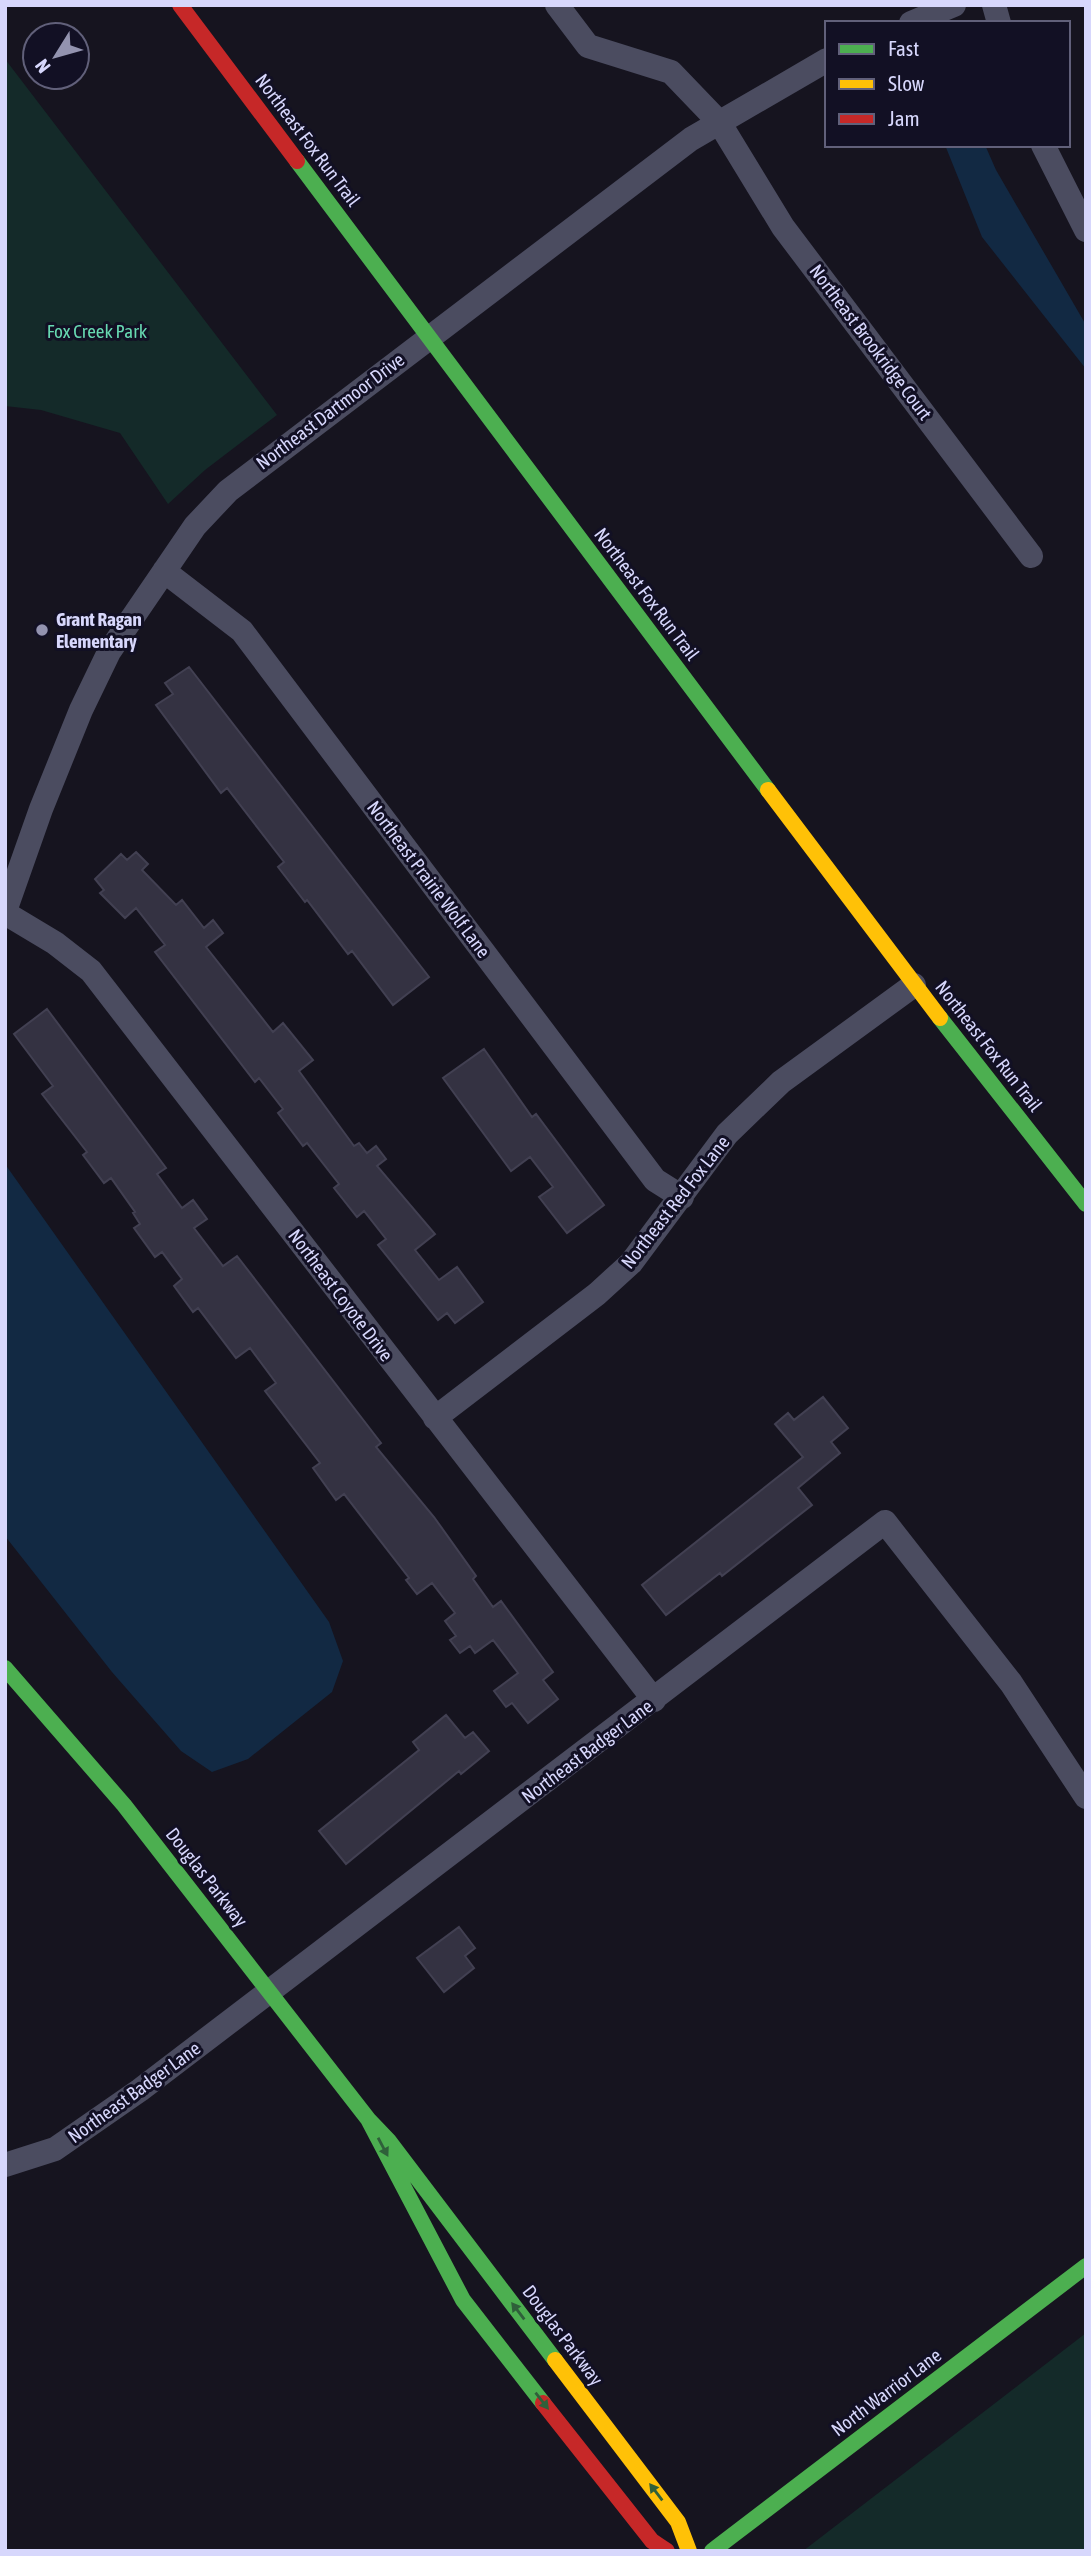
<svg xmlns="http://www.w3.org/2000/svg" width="1091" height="2556" viewBox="0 0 1091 2556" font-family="'Asap Condensed',sans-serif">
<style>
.green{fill:#142a29}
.water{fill:#122943}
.building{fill:#343242;stroke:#424052;stroke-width:2}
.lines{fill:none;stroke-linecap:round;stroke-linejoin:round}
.street{stroke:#4b4c60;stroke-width:24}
.fast{stroke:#4caf50;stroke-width:16}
.slow{stroke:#ffc107;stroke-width:16}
.jam{stroke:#c62828;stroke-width:16}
.oneway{fill:#2f603a}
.poi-dot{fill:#9393af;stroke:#121024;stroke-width:2.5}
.labels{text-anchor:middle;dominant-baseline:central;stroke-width:6;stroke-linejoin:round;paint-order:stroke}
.street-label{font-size:19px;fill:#d7d7fc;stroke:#121024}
.park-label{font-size:19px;fill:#67d8b1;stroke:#121024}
.poi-label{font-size:19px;font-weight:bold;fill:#d7d7fc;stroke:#121024;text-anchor:start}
</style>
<rect width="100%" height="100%" fill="#16141f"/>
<!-- green -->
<path class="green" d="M5 59 277 415 205 470 168 504 120 433 41 410 5 406Z
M1086 2333V2551H803Z"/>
<!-- water -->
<path class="water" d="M945 145H985L996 170 1086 325V369L982 237Z
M5 1164 329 1622 343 1661 332 1692 248 1759 212 1772 181 1751 112 1672 5 1536Z"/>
<!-- building -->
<path class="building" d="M189 667 429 977 393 1005 352 951 348 954 307 900 305 902 278 867 284 862 227 788 221 793 156 705 173 694 165 683Z
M136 852 148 864 142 870 176 905 182 900 204 928 213 920 223 933 206 947 273 1032 283 1023 313 1060 299 1071 354 1146 359 1143 367 1153 376 1146 386 1159 377 1166 435 1234 415 1250 439 1280 457 1267 483 1302 455 1323 447 1313 438 1320 378 1245 386 1239 364 1211 357 1217 334 1188 339 1184 307 1143 303 1146 278 1113 283 1109 259 1078 255 1082 155 952 165 945 136 908 125 918 100 893 104 890 95 879 121 854 127 860Z
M47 1009 166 1168 157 1174 182 1208 193 1200 207 1219 194 1228 223 1266 237 1256 381 1443 376 1447 434 1517 476 1576 473 1579 493 1607 501 1601 553 1672 543 1680 558 1699 528 1723 512 1703 506 1707 494 1691 518 1673 493 1640 475 1653 470 1646 460 1653 450 1640 456 1636 445 1621 455 1613 432 1583 417 1594 406 1580 409 1578 344 1494 336 1500 313 1468 320 1463 265 1391 276 1383 250 1348 236 1358 198 1308 193 1312 174 1286 182 1279 162 1252 155 1257 134 1228 140 1224 133 1213 135 1212 111 1178 104 1183 83 1155 87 1152 42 1094 53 1086 14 1034Z
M484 1049 532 1117 536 1114 604 1205 567 1233 539 1197 553 1187 530 1157 511 1171 443 1078Z
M823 1397 848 1428 831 1442 840 1453 798 1488 812 1505 722 1576 720 1573 666 1615 642 1585 803 1457 775 1424 788 1413 794 1420Z
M446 1715 465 1738 473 1732 489 1751 461 1774 459 1771 346 1864 319 1831 419 1750 413 1742Z
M459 1927 475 1948 465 1956 474 1968 444 1992 417 1958Z"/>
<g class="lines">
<!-- street -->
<path class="street" d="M557 5 588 46 671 72 719 122 783 227 1031 556
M994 5 999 23
M911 23 954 5
M1043 145 1086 230
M164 571 242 631 655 1180 682 1197
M5 911 41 809 81 710 109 652 195 526 228 491 691 139 827 60
M5 913 55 943 91 971 654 1700
M435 1418 597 1294 631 1263 727 1134 781 1082 914 985
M5 2165 55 2149 140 2090 885 1522 1011 1683 1086 1797"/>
<!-- fast -->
<path class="fast" d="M297 161 768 790
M940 1018 1086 1204
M5 1668 124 1805 368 2119
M543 2403 463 2300 368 2119 389 2141 555 2360
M712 2551 1086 2266"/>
<!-- slow -->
<path class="slow" d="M768 790 940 1018
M555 2360 678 2522 689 2551"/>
<!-- jam -->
<path class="jam" d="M180 5 297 161
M543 2403 652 2541 667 2551"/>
</g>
<!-- one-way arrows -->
<defs><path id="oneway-solid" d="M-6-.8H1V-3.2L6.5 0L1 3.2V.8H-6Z" transform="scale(1.75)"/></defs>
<g class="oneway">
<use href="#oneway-solid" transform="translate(383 2147) rotate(62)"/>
<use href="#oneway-solid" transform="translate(518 2311) rotate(-127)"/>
<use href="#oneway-solid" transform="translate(542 2401) rotate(52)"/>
<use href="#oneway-solid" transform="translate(656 2492) rotate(-127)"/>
</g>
<!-- markers -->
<circle class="poi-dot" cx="42" cy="630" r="7"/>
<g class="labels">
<!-- street labels -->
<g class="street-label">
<text transform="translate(308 140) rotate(53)">Northeast Fox Run Trail</text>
<text transform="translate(871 342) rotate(53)">Northeast Brookridge Court</text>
<text transform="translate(330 411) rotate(-37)">Northeast Dartmoor Drive</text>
<text transform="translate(647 594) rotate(53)">Northeast Fox Run Trail</text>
<text transform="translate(429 879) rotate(53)">Northeast Prairie Wolf Lane</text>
<text transform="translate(989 1046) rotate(52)">Northeast Fox Run Trail</text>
<text transform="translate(675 1202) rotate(-52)">Northeast Red Fox Lane</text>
<text transform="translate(341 1295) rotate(53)">Northeast Coyote Drive</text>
<text transform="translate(587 1751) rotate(-37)">Northeast Badger Lane</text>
<text transform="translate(207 1877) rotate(52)">Douglas Parkway</text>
<text transform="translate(134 2092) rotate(-36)">Northeast Badger Lane</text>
<text transform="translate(563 2335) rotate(53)">Douglas Parkway</text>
<text transform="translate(886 2392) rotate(-37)">North Warrior Lane</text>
</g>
<!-- park labels -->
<g class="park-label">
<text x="97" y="331">Fox Creek Park</text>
</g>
<!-- poi labels -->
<g class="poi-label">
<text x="56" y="619">Grant Ragan<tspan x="56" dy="22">Elementary</tspan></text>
</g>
</g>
<!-- border -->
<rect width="1091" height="2556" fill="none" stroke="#d7d7fc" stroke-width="14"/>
<!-- legend -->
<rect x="825" y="21" width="245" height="126" fill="#121024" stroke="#61607a" stroke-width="2"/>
<rect x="839" y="44" width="35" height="10" fill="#4caf50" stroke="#61607a" stroke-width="2"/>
<text x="888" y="56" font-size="21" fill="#d7d7fc">Fast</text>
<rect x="839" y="79" width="35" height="10" fill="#ffc107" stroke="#61607a" stroke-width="2"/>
<text x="888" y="91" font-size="21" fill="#d7d7fc">Slow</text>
<rect x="839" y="114" width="35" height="10" fill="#c62828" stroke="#61607a" stroke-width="2"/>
<text x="888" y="126" font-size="21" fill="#d7d7fc">Jam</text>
<!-- north arrow -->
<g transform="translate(56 56) rotate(233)"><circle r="33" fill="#121024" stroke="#61607a" stroke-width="2"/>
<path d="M0-5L12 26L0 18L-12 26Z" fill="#9393af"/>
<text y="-10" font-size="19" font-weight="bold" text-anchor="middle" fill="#d7d7fc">N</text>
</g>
</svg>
